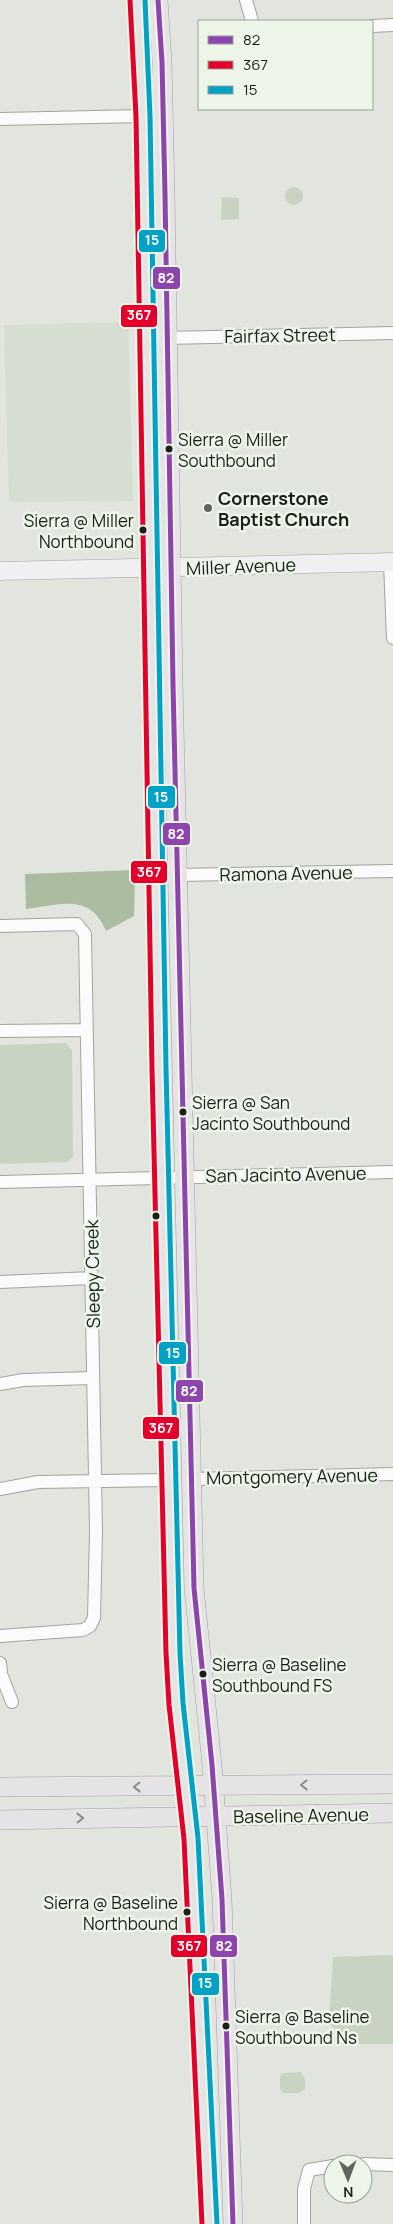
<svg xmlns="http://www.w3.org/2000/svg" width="393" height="2224" viewBox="0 0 393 2224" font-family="Manrope,sans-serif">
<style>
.built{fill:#d5ded0}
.green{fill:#c9d3c2}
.water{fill:#abbca0}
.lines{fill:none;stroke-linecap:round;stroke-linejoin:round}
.street-casing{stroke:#a2a59f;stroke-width:14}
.secondary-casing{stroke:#a2a59f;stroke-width:19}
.primary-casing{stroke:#a39ea3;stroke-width:20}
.street{stroke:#fafbfa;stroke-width:12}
.secondary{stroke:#f0eff1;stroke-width:18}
.primary{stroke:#e6e3e6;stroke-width:19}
.bus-1-casing{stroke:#edf5e8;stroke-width:9}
.bus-2-casing{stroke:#edf5e8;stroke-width:9}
.bus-3-casing{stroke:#edf5e8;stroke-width:9}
.bus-1{stroke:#8e44ad;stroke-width:5}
.bus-2{stroke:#e4002b;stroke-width:5}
.bus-3{stroke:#01a2c5;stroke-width:5}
.oneway{stroke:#8b8a8a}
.bus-dot{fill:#1c1e1a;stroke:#edf5e8;stroke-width:2}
.poi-dot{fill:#61645f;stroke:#edf5e8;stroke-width:2}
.labels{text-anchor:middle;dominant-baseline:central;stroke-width:5;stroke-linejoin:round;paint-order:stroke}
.bus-label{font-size:17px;fill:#1c1e1a;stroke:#edf5e8;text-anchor:start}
.street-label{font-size:18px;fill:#1c1e1a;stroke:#edf5e8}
.poi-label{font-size:18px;font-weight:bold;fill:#1c1e1a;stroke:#edf5e8;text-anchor:start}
.line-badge{stroke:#edf5e8;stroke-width:2}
.badge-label{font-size:14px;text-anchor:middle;font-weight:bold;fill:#fff}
</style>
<rect width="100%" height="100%" fill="#e1e5de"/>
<!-- built -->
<path class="built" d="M128 322 133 501 9 502 4 325Z"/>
<!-- green -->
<path class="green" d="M285 196a9 9 0 1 1 18 0a9 9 0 1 1-18 0Z
M222 197 239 198V219L221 220Z
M66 1043 72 1050 73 1157 67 1162 0 1164V1045Z
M393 1955V2044H352L329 2024 333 1957Z
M301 2072 305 2079V2089L299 2093H283L280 2089V2076L283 2073Z"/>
<!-- water -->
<path class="water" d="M135 870 134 916 106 931C90 892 60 905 26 909L25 874Z"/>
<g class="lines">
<!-- street casing -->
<g class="street-casing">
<path id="street" d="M246 0 252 21
M372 26 393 25
M0 119 143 116
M166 338 393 333
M390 562 393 638
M178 875 393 871
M0 926 77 924 85 934 96 1531 94 1618 90 1626 83 1630 0 1636
M0 1031 86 1030
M0 1182 393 1172
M0 1282 92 1278
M0 1384 23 1380 93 1378
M191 1479 393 1474
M0 1489 38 1482 168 1480
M0 1663 1 1674 12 1702
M363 2164 393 2165
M304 2224V2189L309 2170 333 2166"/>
</g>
<!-- secondary casing -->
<g class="secondary-casing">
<path id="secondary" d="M0 571 393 562"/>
</g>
<!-- primary casing -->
<g class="primary-casing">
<path id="primary" d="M137 0 143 116 159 1068 173 1653 176 1704 191 1838 210 2224
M158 0 162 62 165 194 173 684 194 1588 212 1765 222 1899 233 2224
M0 1787 393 1784
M0 1820 393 1813"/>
</g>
<!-- street -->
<use href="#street" class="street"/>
<!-- secondary -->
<use href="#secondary" class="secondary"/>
<!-- primary -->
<use href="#primary" class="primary"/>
<!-- bus-1 casing -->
<g class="bus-1-casing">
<path id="bus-1" d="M158 0 162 62 165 194 173 684 194 1588 212 1765 222 1899 233 2224"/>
</g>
<!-- bus-2 casing -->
<g class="bus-2-casing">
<path id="bus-2" d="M130 0 136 116 152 1068 166 1653 169 1705 184 1839 202 2224"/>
</g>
<!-- bus-3 casing -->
<g class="bus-3-casing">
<path id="bus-3" d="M145 0 150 116 166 1068 180 1653 183 1703 198 1838 217 2224"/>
</g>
<!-- bus-1 -->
<use href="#bus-1" class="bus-1"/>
<!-- bus-2 -->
<use href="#bus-2" class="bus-2"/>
<!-- bus-3 -->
<use href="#bus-3" class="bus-3"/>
</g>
<!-- one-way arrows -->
<defs><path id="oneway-chevron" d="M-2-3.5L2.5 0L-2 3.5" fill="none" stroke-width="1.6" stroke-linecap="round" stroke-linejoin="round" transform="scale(1.25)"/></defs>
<g class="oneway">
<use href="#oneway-chevron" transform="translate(304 1785) rotate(179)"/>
<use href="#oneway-chevron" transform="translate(137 1787) rotate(179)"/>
<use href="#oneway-chevron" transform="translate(80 1818) rotate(-1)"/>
</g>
<!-- markers -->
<g class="bus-dot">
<circle cx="169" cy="449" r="4.5"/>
<circle cx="143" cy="530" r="4.5"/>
<circle cx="183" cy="1112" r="4.5"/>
<circle cx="156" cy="1216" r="4.5"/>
<circle cx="203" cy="1674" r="4.5"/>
<circle cx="187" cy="1912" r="4.5"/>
<circle cx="226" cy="2026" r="4.5"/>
</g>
<circle class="poi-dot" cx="208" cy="508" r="5"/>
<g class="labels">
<!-- bus labels -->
<g class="bus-label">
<text x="178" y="439">Sierra @ Miller<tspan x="178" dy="21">Southbound</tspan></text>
<text x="134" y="520" text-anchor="end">Sierra @ Miller<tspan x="134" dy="21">Northbound</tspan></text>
<text x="192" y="1102">Sierra @ San<tspan x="192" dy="21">Jacinto Southbound</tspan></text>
<text x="212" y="1664">Sierra @ Baseline<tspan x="212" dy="21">Southbound FS</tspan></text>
<text x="178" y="1902" text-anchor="end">Sierra @ Baseline<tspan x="178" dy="21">Northbound</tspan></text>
<text x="235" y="2016">Sierra @ Baseline<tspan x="235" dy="21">Southbound Ns</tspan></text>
</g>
<!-- street labels -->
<g class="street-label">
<text transform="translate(280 335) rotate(-1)">Fairfax Street</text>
<text transform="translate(241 566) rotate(-2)">Miller Avenue</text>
<text transform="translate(286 873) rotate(-1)">Ramona Avenue</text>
<text transform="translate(286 1174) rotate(-1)">San Jacinto Avenue</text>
<text transform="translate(92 1274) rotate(-91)">Sleepy Creek</text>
<text transform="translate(292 1476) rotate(-1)">Montgomery Avenue</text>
<text transform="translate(301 1815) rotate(-1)">Baseline Avenue</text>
</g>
<!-- poi labels -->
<g class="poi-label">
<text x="218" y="498">Cornerstone<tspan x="218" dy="21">Baptist Church</tspan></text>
</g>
</g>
<g class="line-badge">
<rect x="138" y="229" width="28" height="24" rx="5" fill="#01a2c5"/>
<rect x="152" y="266" width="29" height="24" rx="5" fill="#8e44ad"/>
<rect x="120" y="304" width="38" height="24" rx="5" fill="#e4002b"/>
<rect x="147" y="785" width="29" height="24" rx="5" fill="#01a2c5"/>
<rect x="162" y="822" width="29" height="24" rx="5" fill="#8e44ad"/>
<rect x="130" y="860" width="38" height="24" rx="5" fill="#e4002b"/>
<rect x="158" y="1341" width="29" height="24" rx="5" fill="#01a2c5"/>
<rect x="175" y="1379" width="29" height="24" rx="5" fill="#8e44ad"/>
<rect x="142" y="1416" width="38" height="24" rx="5" fill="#e4002b"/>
<rect x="209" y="1934" width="29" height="24" rx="5" fill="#8e44ad"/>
<rect x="170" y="1934" width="38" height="24" rx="5" fill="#e4002b"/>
<rect x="191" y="1972" width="29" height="24" rx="5" fill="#01a2c5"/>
</g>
<g class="badge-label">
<text x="152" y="245">15</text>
<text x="166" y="283">82</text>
<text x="139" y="320">367</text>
<text x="161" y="802">15</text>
<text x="176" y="839">82</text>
<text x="149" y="877">367</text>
<text x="173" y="1358">15</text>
<text x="189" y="1396">82</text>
<text x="161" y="1433">367</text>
<text x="224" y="1951">82</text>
<text x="189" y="1951">367</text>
<text x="205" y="1988">15</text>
</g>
<!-- legend -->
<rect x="198" y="20" width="175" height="90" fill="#edf5e8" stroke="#999f96"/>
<rect x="208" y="36" width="25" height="8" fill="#8e44ad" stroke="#999f96"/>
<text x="243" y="45" font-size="15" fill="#1c1e1a">82</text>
<rect x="208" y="61" width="25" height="8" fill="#e4002b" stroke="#999f96"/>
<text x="243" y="70" font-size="15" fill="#1c1e1a">367</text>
<rect x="208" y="86" width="25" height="8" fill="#01a2c5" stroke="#999f96"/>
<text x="243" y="95" font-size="15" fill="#1c1e1a">15</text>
<!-- north arrow -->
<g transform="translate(348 2179) rotate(179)"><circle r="24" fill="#edf5e8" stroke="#999f96"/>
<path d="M0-4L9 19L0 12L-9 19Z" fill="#61645f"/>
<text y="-8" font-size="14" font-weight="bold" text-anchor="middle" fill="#1c1e1a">N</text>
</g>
</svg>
